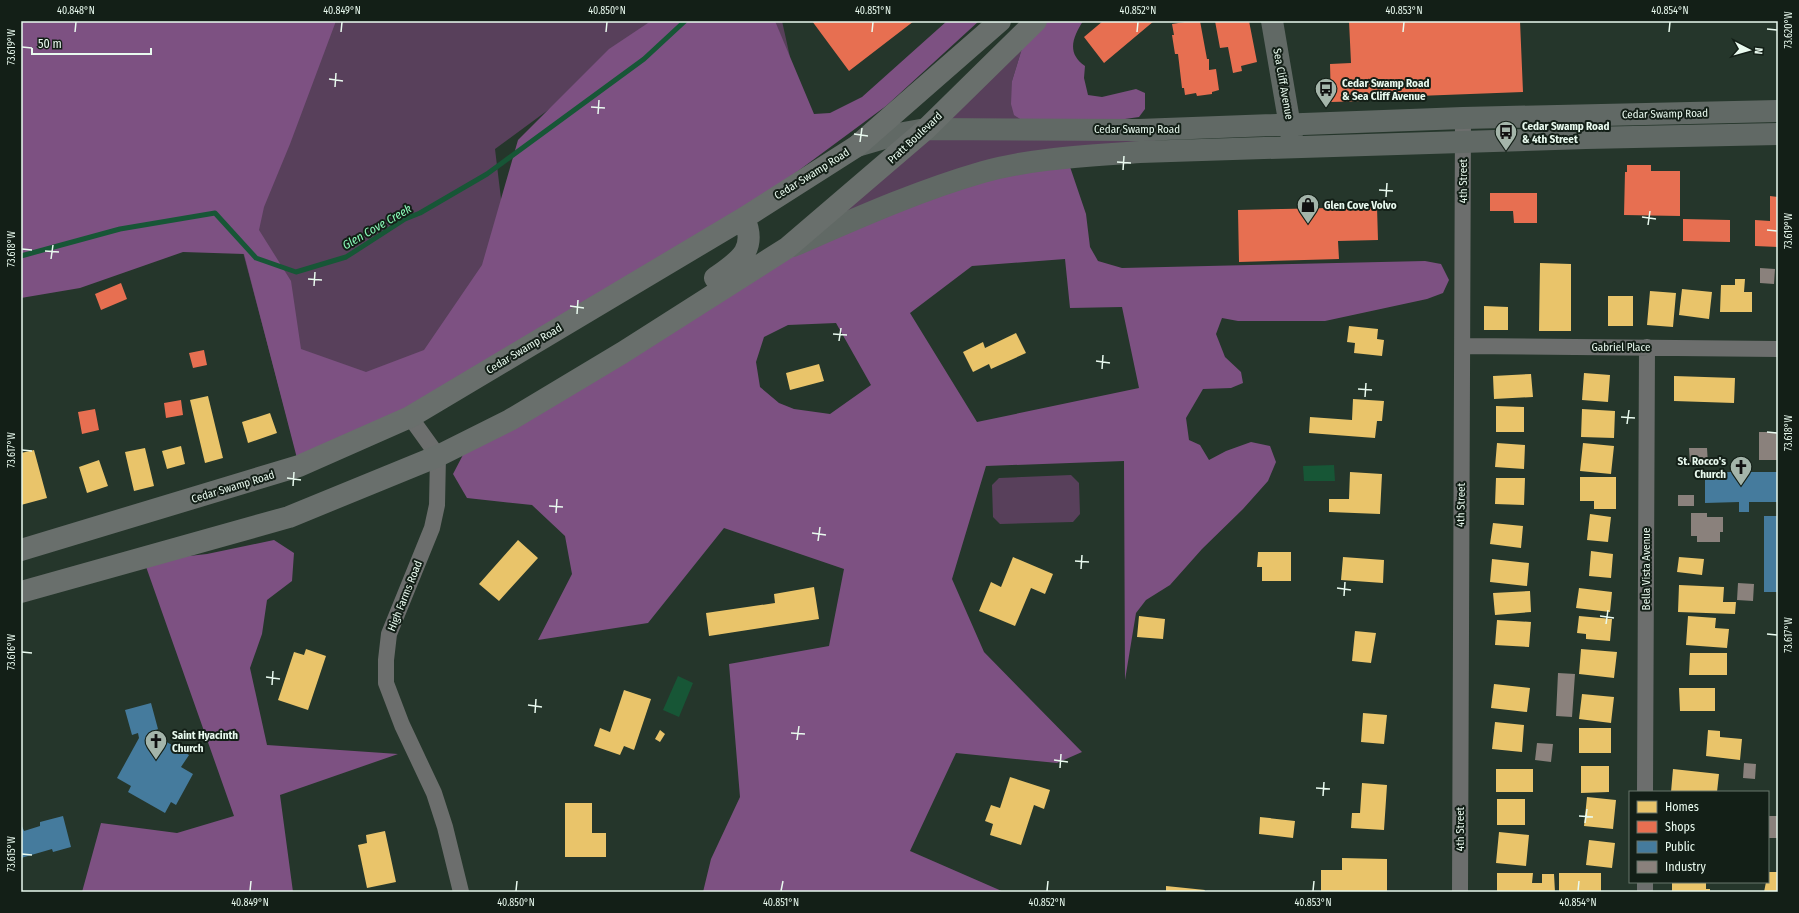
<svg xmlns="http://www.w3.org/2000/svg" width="1799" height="913" viewBox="0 0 1799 913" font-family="'Fira Sans Condensed',sans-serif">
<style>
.green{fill:#58405b}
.forest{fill:#7d5182;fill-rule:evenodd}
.water{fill:#175636}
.homes{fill:#e9c46a}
.shops{fill:#e76f51}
.public{fill:#457b9d}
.industry{fill:#8a817c}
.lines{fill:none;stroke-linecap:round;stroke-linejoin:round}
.stream{stroke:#175636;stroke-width:5}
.street{stroke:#6c6e6d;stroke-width:16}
.secondary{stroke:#616965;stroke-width:22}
.primary{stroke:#696f6c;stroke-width:22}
.ticks{fill:none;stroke:#e9faef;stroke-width:1.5}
.labels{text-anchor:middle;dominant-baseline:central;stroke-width:4;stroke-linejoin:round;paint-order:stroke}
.poi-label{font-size:11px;font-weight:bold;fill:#e9faef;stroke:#131f17;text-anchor:start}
.street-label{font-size:11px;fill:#e9faef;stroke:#131f17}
.water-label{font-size:12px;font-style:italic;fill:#8bfcba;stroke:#131f17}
.neatline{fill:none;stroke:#e9faef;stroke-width:1.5}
.ticks-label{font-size:10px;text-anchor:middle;fill:#e9faef}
</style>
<rect width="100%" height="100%" fill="#25362b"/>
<!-- green -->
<path class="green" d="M334 21H669L495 149 518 340 295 448 236 226Z
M770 21H782L790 57Z
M1027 32 1012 81 1111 121 1156 141 787 250Z
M1071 475 1079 483 1080 514 1073 522 1000 524 993 517 992 485 999 478Z"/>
<!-- forest -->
<path class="forest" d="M21 21H336L290 144 264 207 259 230 291 281 301 349 366 372 424 350 482 265 518 140 609 49 651 21H775L814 114 830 113 862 97 947 21H979L886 106 775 188 528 341 299 466 244 254 183 252 80 288 21 298Z
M1038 21H1083C1073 37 1066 53 1085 66L1084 78 1088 95 1102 97 1136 89 1145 93V109L1139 117 1111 121 1026 123 1014 115 1011 104 1012 81 1027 32Z
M1067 158 1086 214 1090 247 1098 261 1122 268 1425 261 1441 264 1449 280 1443 293 1427 299 1325 321H1238L1222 318 1216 334 1225 357 1241 372 1243 383 1231 388 1203 389 1186 418 1189 440 1200 445 1209 460 1226 451 1251 442 1270 446 1276 462 1268 481 1243 509 1202 549 1170 585 1146 600 1136 613 1125 680 1124 461 986 466 952 579 984 652 1082 752 1057 763 956 753 910 851 1004 892H703L711 859 740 797 729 664 829 646 844 569 724 528 648 623 538 640 572 574 565 536 532 505 467 498 453 474 465 451 787 250 913 196ZM1065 259 1070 308 1122 307 1139 388 977 422 910 313 972 266ZM836 323 871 385 830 414 794 409 779 403 760 387 756 362 764 337 788 325Z
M274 540 294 553 292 581 267 600 262 634 250 668 267 745 398 754 280 795 293 892H82L101 823 177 833 234 816 144 561 207 554Z"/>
<!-- water -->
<path class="water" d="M1334 465 1335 481H1304L1303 466Z
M678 676 693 683 679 717 663 710Z"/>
<!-- homes -->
<path class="homes" d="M1540 263 1571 264V331H1539Z
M1735 279H1745L1744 292H1752V312H1720L1721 285H1735Z
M1682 289 1712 292 1709 319 1679 315Z
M1650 291 1676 293 1673 327 1647 325Z
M1608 296H1633V326H1608Z
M1484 306 1508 307V330H1484Z
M1349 326 1378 329 1377 339 1384 340 1382 356 1354 353 1355 343 1347 342Z
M1016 333 1026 353 991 369 989 364 973 372 963 352 983 342 985 348Z
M819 364 824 381 790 390 786 373Z
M1584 373 1610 375 1608 402 1582 400Z
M1531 374 1533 397 1494 399 1493 376Z
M1674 376 1735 378 1734 403 1674 401Z
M208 396 223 458 205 463 190 400Z
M1353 399 1384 401 1382 421H1377L1375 438 1309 433 1310 417 1352 420Z
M1496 406 1524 407V432H1496Z
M1582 409 1615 411 1614 438 1581 437Z
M270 413 277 433 248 443 242 422Z
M1497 443 1525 445 1524 469 1495 467Z
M1583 443 1614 446 1611 474 1580 471Z
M181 446 185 464 167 469 162 451Z
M145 448 154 486 134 491 125 452Z
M34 450 47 498 21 505V453Z
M99 460 108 486 87 493 79 467Z
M1350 472 1382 474 1380 514 1329 512V499H1349Z
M1580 477H1616V509H1594V501H1580Z
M1496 478H1525L1524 505 1495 504Z
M1590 514 1611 517 1608 542 1587 540Z
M1493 523 1523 526 1521 548 1490 544Z
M518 540 538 558 499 601 479 584Z
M1591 551 1613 554 1611 578 1589 576Z
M1258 552H1291V581H1262V567H1257Z
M1013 557 1053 574 1045 594 1031 588 1015 626 979 611 991 582 1001 587Z
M1343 557 1384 560 1383 583 1341 580Z
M1679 557 1704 559 1702 575 1677 572Z
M1492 559 1529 563 1527 586 1490 582Z
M1679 585 1724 587 1723 602H1736L1735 614 1678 612Z
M814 587 819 619 709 636 706 613 775 603 774 594Z
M1579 588 1612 592 1610 612 1576 608Z
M1530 591 1531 612 1495 615 1493 593Z
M1139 616 1165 619 1163 639 1137 637Z
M1579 616 1612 619 1610 641 1586 639V634L1577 633Z
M1688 616 1716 618 1715 628 1729 629 1727 648 1686 645Z
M1497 620 1531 622 1529 647 1495 645Z
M1355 631 1376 633 1371 663 1352 661Z
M306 649 326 656 308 710 278 700 294 652 304 655Z
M1581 649 1617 652 1614 678 1579 674Z
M1690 653H1727V675H1689Z
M1494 684 1530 688 1527 712 1491 708Z
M1679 688H1715V711H1680Z
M624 690 651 699 634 750 624 746 620 755 594 746 600 728 610 732Z
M1582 694 1614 697 1611 723 1579 719Z
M1363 713 1387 715 1384 744 1361 742Z
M1495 722 1524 725 1522 752 1492 749Z
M1579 728H1611V753H1579Z
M660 730 665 734 660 742 655 739Z
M1708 730 1720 731V737L1742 739 1740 760 1706 756Z
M1581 766H1609V792L1581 793Z
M1496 769H1533V792H1496Z
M1673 769 1719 774 1717 792H1671Z
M1010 777 1050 790 1044 809 1034 805 1021 845 990 835 993 824 985 821 991 805 1000 808Z
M1362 783 1387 785 1384 830 1351 828 1352 813H1360Z
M1587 797 1616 800 1613 829 1584 826Z
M1497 799H1525V825H1497Z
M565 803H592V833H606V857H565Z
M1260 817 1295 821 1293 838 1259 834Z
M385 831 396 882 367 888 358 845 367 843 366 835Z
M1499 832 1529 835 1526 866 1496 863Z
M1589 840 1615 843 1612 868 1586 865Z
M1342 858 1387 859V892H1321V870H1342Z
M1768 872H1778V892H1764L1766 882H1768Z
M1497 873H1533L1532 883H1542V874H1554L1555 892H1497Z
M1559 873H1601V892H1559Z
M1672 882H1706V889H1710V892H1672Z
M1166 886 1205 890 1204 892H1166Z"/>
<!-- shops -->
<path class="shops" d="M812 21H914L849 71Z
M1103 21H1154L1104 63 1084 37Z
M1191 21H1200L1207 59H1209V70L1216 69 1219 90 1212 92V94L1197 96 1196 93 1185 95 1184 88H1182L1178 54H1175L1172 35H1174L1172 24Z
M1215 21H1249L1257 62 1241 66 1242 71 1233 73 1228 47 1220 48Z
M1349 21H1520L1523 92 1365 98V101L1331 102 1330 64 1351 63Z
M1627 165H1651V171H1680V216L1624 215 1625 172H1627Z
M1490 193H1537V223H1514L1513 211H1490Z
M1770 196 1778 197V247L1755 246V220L1770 221Z
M1377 207 1378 240 1338 241 1339 259 1239 262 1238 210Z
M1683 219 1730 220V242L1683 241Z
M121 283 127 299 101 310 95 294Z
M204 350 207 365 193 368 189 353Z
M181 400 183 415 166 418 164 403Z
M95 409 99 430 82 434 78 412Z"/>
<!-- public -->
<path class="public" d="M1741 464H1750V472H1778V502H1749V512H1739V502L1705 503V472H1741Z
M1764 516H1778V592H1764Z
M151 703 158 729 156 730 158 737 189 755 181 767 193 774 176 805 171 802 165 813 128 792 131 786 117 778 139 738 138 733 132 735 125 710Z
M63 816 71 847 53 852 52 849 21 858V824L24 831 40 826V822Z"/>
<!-- industry -->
<path class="industry" d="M1760 268 1775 269 1774 284 1760 283Z
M1759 432H1778V460H1759Z
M1689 448H1707L1708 464H1690Z
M1678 495H1694V506H1678Z
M1691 513H1707V517H1723V532H1720V542H1697V536H1691Z
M1738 583 1754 584 1753 601 1737 600Z
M1558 673 1575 674 1572 717 1556 716Z
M1537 743 1553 744 1551 762 1535 760Z
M1744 763 1756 764 1755 779 1743 778Z
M1768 816H1778V838H1768Z"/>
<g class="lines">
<!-- stream -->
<path class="stream" d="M21 256 120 229 215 213 256 258 296 272 346 257 405 219 420 213 487 174 644 59 685 21"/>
<!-- street -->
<path class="street" d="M1463 346 1778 349
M410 417 438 456 437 505 432 528 389 634 386 660V683L402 725 434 793 445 827 461 892
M1645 792 1647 347
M1460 892 1463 118
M1645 892V882"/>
<!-- secondary -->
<path class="secondary" d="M1272 21 1292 138
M857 146 898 134 926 129 1139 130 1463 118 1778 111
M793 246C855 219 917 191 983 172 1033 158 1088 156 1140 152L1586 138 1778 134"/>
<!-- primary -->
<path class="primary" d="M715 278C739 261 758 250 744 218
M21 550 299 466 410 417 744 218 857 146 1000 21
M21 592 289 517 438 456 510 420 622 353 787 248 926 129 1036 21"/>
</g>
<!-- ticks -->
<path class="ticks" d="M1767 29 1777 30M75 32 76 22M341 32 342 22M606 32 607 22M872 32 873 22M1137 32 1138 22M1403 32 1404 22M1669 32 1670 22M22 47 32 48M329 79 343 81M335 87 336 73M591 107 605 108M598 114 599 100M854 134 868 136M860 142 862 128M1117 162 1131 163M1123 170 1124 156M1379 190 1393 191M1386 197 1387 183M1642 217 1656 219M1648 225 1650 211M1767 230 1777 231M22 249 32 250M45 251 59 252M51 259 53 245M308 279 322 280M314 286 315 272M570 306 584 308M577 314 578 300M833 334 847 335M839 341 841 328M1096 361 1110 363M1102 369 1103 355M1358 389 1372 390M1365 397 1366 383M1621 417 1635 418M1627 424 1629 410M1767 432 1777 433M22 450 32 451M287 478 301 480M293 486 294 472M549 506 563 507M556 513 557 499M812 533 826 535M818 541 820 527M1075 561 1089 562M1081 569 1082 555M1337 588 1351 590M1344 596 1345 582M1600 616 1614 618M1606 624 1608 610M1767 634 1777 635M22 652 32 653M266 677 280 679M272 685 273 671M528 705 542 707M535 713 536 699M791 733 805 734M797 740 799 726M1054 760 1068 762M1060 768 1061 754M1316 788 1330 789M1323 796 1324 782M1579 816 1593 817M1585 823 1587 809M22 854 32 855M250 891 251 881M516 891 517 881M781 891 783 881M1047 891 1048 881M1313 891 1314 881M1578 891 1579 881"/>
<!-- icons -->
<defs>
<g id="bus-pin" transform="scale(1.15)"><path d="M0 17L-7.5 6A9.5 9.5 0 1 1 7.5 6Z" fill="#a4b5aa" stroke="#131f17"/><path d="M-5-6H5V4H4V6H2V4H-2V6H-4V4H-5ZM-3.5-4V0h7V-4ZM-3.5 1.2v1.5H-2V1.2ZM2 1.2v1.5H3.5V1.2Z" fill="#111"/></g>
<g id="shop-pin" transform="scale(1.15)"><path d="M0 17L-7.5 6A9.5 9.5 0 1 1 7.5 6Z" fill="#a4b5aa" stroke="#131f17"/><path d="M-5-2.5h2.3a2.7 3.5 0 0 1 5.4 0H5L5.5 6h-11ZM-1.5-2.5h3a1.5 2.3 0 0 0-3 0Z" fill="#111"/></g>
<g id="church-pin" transform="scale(1.15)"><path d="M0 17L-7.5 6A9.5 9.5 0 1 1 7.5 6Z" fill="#a4b5aa" stroke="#131f17"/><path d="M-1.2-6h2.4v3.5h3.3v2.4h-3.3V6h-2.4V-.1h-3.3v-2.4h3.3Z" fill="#111"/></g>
</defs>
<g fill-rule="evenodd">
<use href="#bus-pin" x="1326" y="89"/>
<use href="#bus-pin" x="1506" y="132"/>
<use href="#shop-pin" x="1308" y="205"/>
<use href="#church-pin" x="1741" y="467"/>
<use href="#church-pin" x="156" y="741"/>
</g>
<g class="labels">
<!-- poi labels -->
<g class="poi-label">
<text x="1342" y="83">Cedar Swamp Road<tspan x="1342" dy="13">&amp; Sea Cliff Avenue</tspan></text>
<text x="1522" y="126">Cedar Swamp Road<tspan x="1522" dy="13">&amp; 4th Street</tspan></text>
<text x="1324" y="205">Glen Cove Volvo</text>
<text x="1726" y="461" text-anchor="end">St. Rocco's<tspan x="1726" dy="13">Church</tspan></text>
<text x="172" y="735">Saint Hyacinth<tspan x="172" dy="13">Church</tspan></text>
</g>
<!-- street labels -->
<g class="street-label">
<text transform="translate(1283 84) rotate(80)">Sea Cliff Avenue</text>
<text transform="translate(1665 114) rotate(-1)">Cedar Swamp Road</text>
<text x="1137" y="129">Cedar Swamp Road</text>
<text transform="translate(915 138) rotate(-43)">Pratt Boulevard</text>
<text transform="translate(812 174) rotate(-32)">Cedar Swamp Road</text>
<text transform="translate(1463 181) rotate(-90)">4th Street</text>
<text x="1621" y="347">Gabriel Place</text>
<text transform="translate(524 349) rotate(-31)">Cedar Swamp Road</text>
<text transform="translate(233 487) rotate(-17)">Cedar Swamp Road</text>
<text transform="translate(1461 505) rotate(-89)">4th Street</text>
<text transform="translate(1646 569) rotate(-90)">Bella Vista Avenue</text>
<text transform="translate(405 596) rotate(-68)">High Farms Road</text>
<text transform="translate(1460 829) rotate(-90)">4th Street</text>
</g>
<!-- water labels -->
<g class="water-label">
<text transform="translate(377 227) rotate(-30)">Glen Cove Creek</text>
</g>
</g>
<!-- border -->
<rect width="1799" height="913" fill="none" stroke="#131f17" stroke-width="44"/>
<!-- legend -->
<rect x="1629" y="791" width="140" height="92" fill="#131f17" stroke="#69776d"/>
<rect x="1637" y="801" width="20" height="12" fill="#e9c46a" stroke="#69776d"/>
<text x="1665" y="811" font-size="12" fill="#e9faef">Homes</text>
<rect x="1637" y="821" width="20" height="12" fill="#e76f51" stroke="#69776d"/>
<text x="1665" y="831" font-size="12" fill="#e9faef">Shops</text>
<rect x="1637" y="841" width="20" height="12" fill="#457b9d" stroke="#69776d"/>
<text x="1665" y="851" font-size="12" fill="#e9faef">Public</text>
<rect x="1637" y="861" width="20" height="12" fill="#8a817c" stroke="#69776d"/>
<text x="1665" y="871" font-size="12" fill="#e9faef">Industry</text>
<!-- north arrow -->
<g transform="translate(1749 50) rotate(96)" stroke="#131f17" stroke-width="3" paint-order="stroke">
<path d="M0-3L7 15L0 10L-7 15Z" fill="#e9faef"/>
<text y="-6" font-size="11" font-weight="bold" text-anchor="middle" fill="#e9faef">N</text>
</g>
<!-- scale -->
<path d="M32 48v6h119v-6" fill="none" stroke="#e9faef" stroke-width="2"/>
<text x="38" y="48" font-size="12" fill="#e9faef" stroke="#131f17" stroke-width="3" paint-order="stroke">50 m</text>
<rect x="22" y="22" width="1755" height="869" class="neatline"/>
<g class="ticks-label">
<text x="76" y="14">40.848°N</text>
<text x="342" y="14">40.849°N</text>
<text x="607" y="14">40.850°N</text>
<text x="873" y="14">40.851°N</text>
<text x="1138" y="14">40.852°N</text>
<text x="1404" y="14">40.853°N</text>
<text x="1670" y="14">40.854°N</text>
<text transform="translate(1788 30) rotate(-90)" y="4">73.620°W</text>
<text transform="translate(11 47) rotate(-90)" y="4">73.619°W</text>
<text transform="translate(1788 231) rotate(-90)" y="4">73.619°W</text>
<text transform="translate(11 249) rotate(-90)" y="4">73.618°W</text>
<text transform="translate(1788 433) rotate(-90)" y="4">73.618°W</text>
<text transform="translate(11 450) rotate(-90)" y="4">73.617°W</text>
<text transform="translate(1788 635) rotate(-90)" y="4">73.617°W</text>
<text transform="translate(11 652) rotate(-90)" y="4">73.616°W</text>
<text transform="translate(11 854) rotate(-90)" y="4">73.615°W</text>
<text x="250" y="906">40.849°N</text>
<text x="516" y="906">40.850°N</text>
<text x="781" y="906">40.851°N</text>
<text x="1047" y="906">40.852°N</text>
<text x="1313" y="906">40.853°N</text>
<text x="1578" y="906">40.854°N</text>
</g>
</svg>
